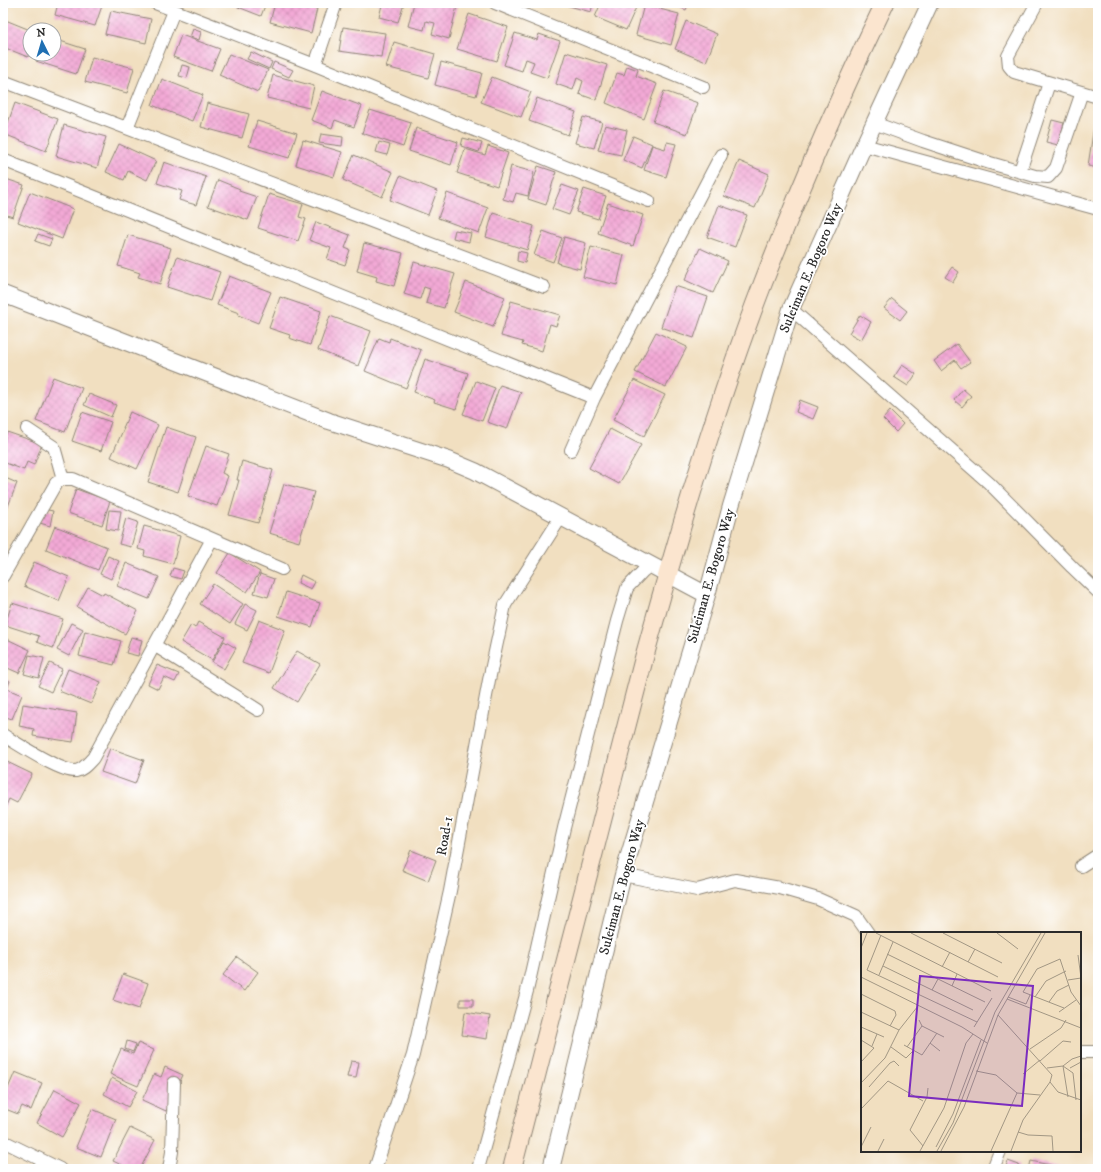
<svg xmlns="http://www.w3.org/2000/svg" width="1101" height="1172" viewBox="0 0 1101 1172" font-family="'IM FELL DW Pica',serif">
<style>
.building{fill:url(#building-cross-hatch)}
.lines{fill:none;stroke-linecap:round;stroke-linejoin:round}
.minor-casing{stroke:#8e8576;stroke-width:14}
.tertiary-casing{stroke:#8e8576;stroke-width:18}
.secondary-casing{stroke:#8e8576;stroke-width:20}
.minor{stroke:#fff;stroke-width:12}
.tertiary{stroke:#fff;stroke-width:16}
.secondary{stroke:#fbe5cf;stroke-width:18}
.labels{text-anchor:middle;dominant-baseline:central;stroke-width:3.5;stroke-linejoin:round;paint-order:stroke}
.street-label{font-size:14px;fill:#2b2b2b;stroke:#fff}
.inset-road{fill:none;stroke:#a29784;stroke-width:1}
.view{fill:#7b2cbf;fill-opacity:0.15;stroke:#7b2cbf;stroke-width:2}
.inset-edge{fill:none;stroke:#2b2b2b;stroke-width:2}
</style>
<defs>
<pattern id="building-cross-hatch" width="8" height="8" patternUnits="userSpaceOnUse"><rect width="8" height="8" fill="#f3a9d6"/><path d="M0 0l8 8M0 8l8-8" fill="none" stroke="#d092b8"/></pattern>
</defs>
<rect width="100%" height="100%" fill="#fff"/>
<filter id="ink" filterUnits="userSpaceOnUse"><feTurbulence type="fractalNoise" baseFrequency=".025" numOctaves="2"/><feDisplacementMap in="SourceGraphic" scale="8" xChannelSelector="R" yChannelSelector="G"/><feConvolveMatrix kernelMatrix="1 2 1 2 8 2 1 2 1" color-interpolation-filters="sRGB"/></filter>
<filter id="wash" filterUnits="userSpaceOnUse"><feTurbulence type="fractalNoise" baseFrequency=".012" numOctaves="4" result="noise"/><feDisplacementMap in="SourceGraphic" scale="16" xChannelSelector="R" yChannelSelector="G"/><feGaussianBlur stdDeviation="0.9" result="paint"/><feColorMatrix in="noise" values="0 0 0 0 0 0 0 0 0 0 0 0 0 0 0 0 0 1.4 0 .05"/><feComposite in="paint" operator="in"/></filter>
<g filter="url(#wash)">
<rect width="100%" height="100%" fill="#f1dfc0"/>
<g id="blocks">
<!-- building -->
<path class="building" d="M58 3H103L95 26 55 15Z
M228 3H266L261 16Z
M275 3H292L317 9 311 33 270 22Z
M376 3H404L398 22 379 17 382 5Z
M414 3H445L457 6 449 39 432 34 435 23 426 21 424 30 408 26Z
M558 3H593L591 12Z
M601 3H638L626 30 595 17Z
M675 3H689L686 10 675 5Z
M644 5 679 14 671 45 636 35Z
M111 11 151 19 146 43 105 34Z
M469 14 508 27 497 61 457 49Z
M3 19 30 30V51L28 57 3 47Z
M686 21 717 34 706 62 675 49Z
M343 27 385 33 381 57 339 51Z
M193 29 201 32 199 40 190 37Z
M515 33 537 40 539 34 560 41 547 78 530 72 534 62 526 59 522 71 504 65Z
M181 35 220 49 211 71 173 57Z
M54 39 85 49 76 74 36 61 38 54H54Z
M394 42 435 54 428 78 386 67Z
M251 52 272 62 269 69 247 59Z
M566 52 607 65 596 100 579 94 583 81 577 78 573 90 556 84Z
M229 54 268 70 258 92 219 75Z
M92 57 134 68 127 93 85 82Z
M274 62 293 70 289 77 271 69Z
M441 62 482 73 476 96 435 85Z
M182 65 190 67 187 78 179 76Z
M627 66 638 70 636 76 657 84 644 119 606 103 617 73 624 75Z
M273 75 314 86 309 108 267 98Z
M492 77 531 92 521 117 481 102Z
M162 79 203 95 192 121 152 105Z
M322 91 362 106 354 127 335 120 332 128 311 120Z
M664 91 698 103 687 134 653 122Z
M537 98 576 112 568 135 529 121Z
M15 103 58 119 46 151 4 134Z
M207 103 249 114 242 138 201 127Z
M370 110 411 123 403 147 362 133Z
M583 117 602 122 594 148 575 143Z
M1052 120 1064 123 1058 145 1046 142Z
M257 121 297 133 289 158 249 146Z
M64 125 106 137 97 168 56 156Z
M605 125 627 130 621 155 598 150Z
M1094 126 1098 127V168L1088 166Z
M416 128 458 142 451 165 409 151Z
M321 134 343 137 342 146 319 143Z
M633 136 652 144 642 168 623 160Z
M463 138 482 143 479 152 461 146Z
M303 140 342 152 334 177 296 165Z
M379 142 390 145 387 155 376 152Z
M667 142 676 144 666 177 644 170 652 145 665 149Z
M119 144 156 161 147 180 128 171 124 180 106 172Z
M488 146 508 153 497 186 457 173 465 149 485 155Z
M354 155 393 172 382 197 343 180Z
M739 161 769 174 755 208 724 196Z
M164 162 206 177 196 205 179 200 182 191 157 183Z
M511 166 534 172 528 196 516 193 513 202 503 199Z
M538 166 556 172 546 205 528 199Z
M400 176 437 191 428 215 390 200Z
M3 178 24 185 13 217 3 214Z
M218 180 240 189 239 191 257 197 248 220 208 206Z
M562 185 579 191 569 215 552 209Z
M584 189 606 196 598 219 576 212Z
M30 192 73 209 62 239 18 222Z
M447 193 488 208 479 233 438 218Z
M269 194 303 204 299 217 306 219 298 241 258 228Z
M608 203 643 215 633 246 598 233Z
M719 205 747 215 735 247 707 237Z
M493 213 534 226 527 250 486 237Z
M316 222 350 235 345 248 350 250 345 265 327 259 331 248 309 240Z
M455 230 471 233 469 242 453 238Z
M543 231 562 238 553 262 534 255Z
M38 234 52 239 49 246 35 241Z
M128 235 171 248 160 284 138 277 140 273 118 266Z
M564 237 586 243 580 269 557 263Z
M364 243 403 253 394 286 376 281 377 277 357 271Z
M591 247 624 255 617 285 583 277Z
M700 248 728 261 713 293 685 280Z
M518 251 527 253 525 263 517 261Z
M177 257 220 272 210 301 167 287Z
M414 262 455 274 444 308 426 303 430 289 424 287 420 299 404 294Z
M952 267 959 272 953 282 945 277Z
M229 276 271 292 258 323 238 315 239 313 217 305Z
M466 282 505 297 493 327 454 312Z
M675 286 708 297 694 338 661 327Z
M280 297 321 311 310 345 289 338 290 335 269 328Z
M892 299 907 311 900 320 884 308Z
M511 301 560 315 556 326 550 324 542 351 522 345 523 342 501 336Z
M860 315 871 322 861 340 849 333Z
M330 316 371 331 358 366 318 350Z
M656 332 687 347 666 387 635 372Z
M379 338 389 342 390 338 421 350 406 388 365 371Z
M957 344 970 362 961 368 955 360 941 371 934 361Z
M425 359 468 373 456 409 434 402 435 400 414 392Z
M902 365 916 374 908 386 894 377Z
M53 377 82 388 65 432 36 421Z
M634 380 665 395 644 436 613 420Z
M476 381 495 388 482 421 463 414Z
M500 385 521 392 507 429 487 422Z
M963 389 971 396 962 407 954 400Z
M89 394 116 405 111 417 84 405Z
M800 400 818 407 813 419 796 412Z
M890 411 903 424 896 432 883 419Z
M82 412 111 422 101 451 72 441Z
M130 412 158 425 137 469 111 457 124 428H123Z
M166 427 196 437 178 492 148 482Z
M610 429 641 445 619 484 589 468Z
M7 432 42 444 34 465 27 462 24 470 3 462V443Z
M206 446 229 454 222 473 228 476 217 506 188 496Z
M242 461 273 470 258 523 229 515 239 480H237Z
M3 477 17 483 7 509 3 507Z
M284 484 314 492 299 542 269 533Z
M76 489 110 501 102 525 68 513Z
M43 509 53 511 50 526 40 523Z
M109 510 121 511 118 531 106 529Z
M126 518 138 522 131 547 119 544Z
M55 526 107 547 98 570 46 549Z
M144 526 180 536 173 564 144 556 145 551 138 549Z
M230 553 260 572 247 592 217 573Z
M108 556 119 561 111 579 100 574Z
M34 562 69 577 59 601 24 586Z
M126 563 159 577 149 599 117 586Z
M173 568 184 571 181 579 170 576Z
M260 574 274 579 268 597 254 593Z
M301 575 315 582 311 589 298 583Z
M213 584 243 604 230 624 200 604Z
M88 587 103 595 104 593 138 611 125 634 77 607Z
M286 592 320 603 312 627 278 616Z
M12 603 63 619 53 648 37 642 39 636 5 625Z
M245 604 257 610 247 630 235 624Z
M259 620 285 630 269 673 242 663Z
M198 622 225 637 212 660 181 642 191 625 195 628Z
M71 623 83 629 69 656 57 650Z
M85 631 121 641 114 665 79 656Z
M3 637 30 650 19 673 3 666Z
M131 637 142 640 138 656 126 653Z
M224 641 236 648 224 669 212 662Z
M297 651 320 664 297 702 274 688Z
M29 655 44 658 39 678 24 674Z
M50 663 62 669 51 692 38 686Z
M157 665 179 674 175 682 164 677 158 689 148 684Z
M68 669 101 682 91 704 59 691Z
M3 678 10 681 7 689 22 695 12 719 3 716Z
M23 704 77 713 73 742 33 736 34 729 19 726Z
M110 748 144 760 135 784 101 772Z
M3 760 32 774 17 803 9 799 3 812Z
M411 850 436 860 428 881 402 870Z
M237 957 258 972 244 991 223 975Z
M123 974 148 983 139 1009 113 1000Z
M460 999H473V1006H460Z
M465 1012 490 1016 487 1039 462 1035Z
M127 1041 136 1044 133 1052 125 1049Z
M138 1043 154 1050 138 1086 110 1074 121 1049 133 1054Z
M351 1061 359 1062 356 1078 347 1077Z
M165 1067 183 1075 166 1111 142 1100 154 1074 161 1077Z
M15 1072 42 1083 31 1110 22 1106 18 1114 3 1108V1100Z
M112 1078 137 1091 128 1107 104 1094Z
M55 1089 81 1103 62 1137 37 1123Z
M92 1109 116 1119 101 1157 76 1147Z
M130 1128 155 1140 140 1169H130L113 1161Z
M1097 1155H1098V1169H1096Z
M1008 1161 1019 1165 1018 1169H1005Z
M1031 1161 1064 1168V1169H1029Z"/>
</g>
</g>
<g filter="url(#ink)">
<use href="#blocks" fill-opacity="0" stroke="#8e8576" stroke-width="1"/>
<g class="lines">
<!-- minor casing -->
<g class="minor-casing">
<path id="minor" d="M155 3 315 65 649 201
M495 3 703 87
M1037 3 1008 56 1009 66 1014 72 1098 97
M315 65 336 3
M3 81 544 287
M874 123 923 141 990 163 1035 176 1048 177 1056 168 1082 92
M127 128 174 11
M864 145 1098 209
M3 160 594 398
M1020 171 1049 83
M791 309 989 483 1072 567 1098 592
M27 429 54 447 63 479
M571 450 594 398 721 155
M3 576 56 483 63 479H73L282 569
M154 645 258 710
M3 735C18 744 60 772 76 771 83 770 88 763 93 758L212 539
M1081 866 1098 855
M623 875 697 890 735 880 780 888 818 899 856 916 868 933
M1080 1052H1098
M3 1141 60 1169
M169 1169 172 1152 174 1083
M375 1169 413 1055 450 891 489 680 505 605 561 517
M478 1169 527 991 564 828 617 621 627 588 643 571 651 565
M993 1169 1000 1151"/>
</g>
<!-- tertiary casing -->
<g class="tertiary-casing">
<path id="tertiary" d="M3 294 329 421 449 460 475 471 707 595
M551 1169 623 875 707 595 731 506 791 309 864 145 930 3"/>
</g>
<!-- secondary casing -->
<g class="secondary-casing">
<path id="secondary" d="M512 1169 644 658C679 532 716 405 763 283 800 188 840 95 885 3"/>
</g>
<!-- minor -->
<use href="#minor" class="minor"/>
<!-- tertiary -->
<use href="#tertiary" class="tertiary"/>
<!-- secondary -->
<use href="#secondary" class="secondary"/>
</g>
</g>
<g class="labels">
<!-- street labels -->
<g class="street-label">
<text transform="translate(811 268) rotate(-67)">Suleiman E. Bogoro Way</text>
<text transform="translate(711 576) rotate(-74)">Suleiman E. Bogoro Way</text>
<text transform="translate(445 836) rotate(-80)">Road-1</text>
<text transform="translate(622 887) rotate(-75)">Suleiman E. Bogoro Way</text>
</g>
</g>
<!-- overview -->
<g transform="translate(861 932)">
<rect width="220" height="220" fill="#f1dfc0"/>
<path class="inset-road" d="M15 1 130 59M50 1 137 45M82 1 141 31M136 1 157 17M20 3 6 38 116 90M0 16 6 1M26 22 124 70M217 23 220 46M107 30 114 17M22 34 112 78M81 35 89 20M18 43 32 10M0 45 101 95 126 111M207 48 220 46M91 54 96 42M71 58 77 47M0 62 34 79 35 83 29 94M147 65 165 72 169 63M174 65 185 49 205 39M146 67 220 96M188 70 196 59 208 53M203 76 162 60 176 37 199 27 210 60 220 74M0 80 38 98 57 74M198 80 215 68M137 83 191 143 189 150 162 188 150 219M58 88 61 94 83 105M0 95 23 105M113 95 131 66M0 108 13 116 0 130M69 111 79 119M43 113 61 123 76 101M11 114 16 102M30 115 45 126 52 119M46 115 61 94M169 117 200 96 205 88M179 129 202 109 210 110M202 134 212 141 215 168M202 134 207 165M186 136 202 134 211 127 220 124M209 136 220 130M115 139 135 143 156 161 179 163M162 142 179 128M189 150 197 160 220 168M0 151 24 126 38 98M8 155 29 131 33 129 38 134M0 177 27 149 62 169M157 200 167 203 191 204 192 219M62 214 49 198 66 165 67 156M0 215 10 195M75 215 92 182 120 108M17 219 23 207M59 219 83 176 105 111 112 102M76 219 92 191 134 80 180 1M80 219 103 175 137 83 184 1M130 219 156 161"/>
<path class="view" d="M59 44 172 54 161 174 48 164Z"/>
<rect width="220" height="220" class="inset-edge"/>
</g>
<!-- margin -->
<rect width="1101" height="1172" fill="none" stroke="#fff" stroke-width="16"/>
<!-- north arrow -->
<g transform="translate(42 42) rotate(355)"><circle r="19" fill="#ffffff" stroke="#aaaaaa"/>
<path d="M0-3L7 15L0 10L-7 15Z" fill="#1f6fb2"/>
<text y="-6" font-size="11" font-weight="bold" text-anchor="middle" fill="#2b2b2b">N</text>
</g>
</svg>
